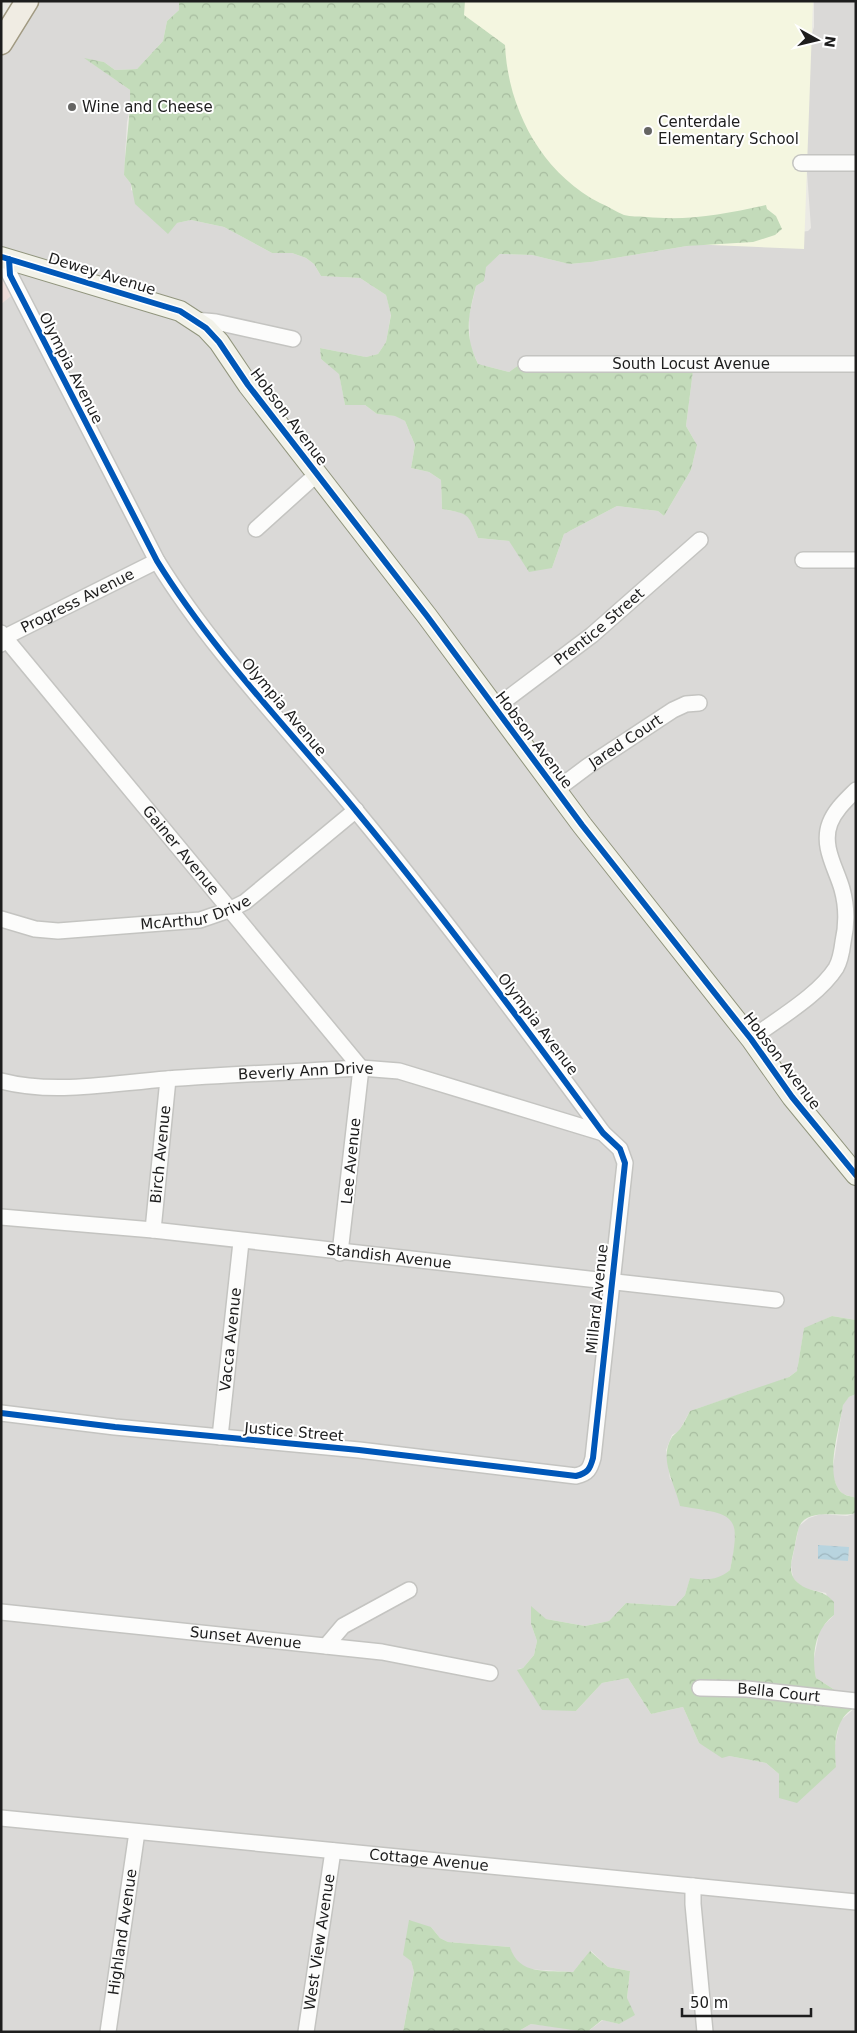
<svg xmlns="http://www.w3.org/2000/svg" width="857" height="2033" viewBox="0 0 857 2033" font-family="'DejaVu Sans',sans-serif">
<style>
.residential{fill:#dad9d7}
.commercial{fill:#eededa}
.education{fill:#f4f6e0}
.forest{fill:url(#forest-crowns)}
.water{fill:url(#water-waves)}
.lines{fill:none;stroke-linecap:round;stroke-linejoin:round}
.street-casing{stroke:#c4c4c1;stroke-width:18}
.secondary-casing{stroke:#91957d;stroke-width:22}
.primary-casing{stroke:#a19a82;stroke-width:25}
.street{stroke:#fcfcfb;stroke-width:15}
.secondary{stroke:#f2f2e9;stroke-width:20}
.primary{stroke:#f0ece3;stroke-width:22}
.cycleway-casing{stroke:#fff;stroke-width:9}
.cycleway{stroke:#0057b8;stroke-width:6}
.poi-dot{fill:#656563;stroke:#fff;stroke-width:2}
.labels{text-anchor:middle;dominant-baseline:central;stroke-width:4;stroke-linejoin:round;paint-order:stroke}
.poi-label{font-size:15px;fill:#1d1d1d;stroke:#fff;text-anchor:start}
.street-label{font-size:15px;fill:#1d1d1d;stroke:#fff}
</style>
<defs>
<pattern id="forest-crowns" width="20" height="18" patternUnits="userSpaceOnUse" patternTransform="scale(1.25)"><rect width="20" height="18" fill="#c3dbba"/><path d="M2 6a3 3 0 1 1 6 0M12 15a3 3 0 1 1 6 0" fill="none" stroke="#a7bc9f"/></pattern>
<pattern id="water-waves" width="16" height="10" patternUnits="userSpaceOnUse" patternTransform="scale(1.25)"><rect width="16" height="10" fill="#b8d4df"/><path d="M0 5q4-4 8 0t8 0" fill="none" stroke="#9eb6bf"/></pattern>
</defs>
<rect width="100%" height="100%" fill="#ebeae5"/>
<!-- residential -->
<path class="residential" d="M20 1H179V10L167 21 163 41 137 69 115 70 104 62 86 59 130 90 132 98 127 122 124 175 131 184V190L177 223 191 220 224 227 272 253H292L306 258 314 264 321 276 360 278 386 295 391 314 386 342 378 354 366 357 320 348 321 359 339 373 345 405H365L377 414 396 416 405 421 415 445 411 468 429 472 441 480 442 509 464 513 470 518 478 538 509 541 552 568 564 534 617 506 658 511 664 516 691 470 697 445 686 426 694 363 530 358 509 372 478 364 470 345 469 316 476 286 484 281 485 267 500 254 532 255 569 264 591 262 687 246 808 231 811 228 800 75 814 27V1H856V1320L832 1316 804 1329 797 1371 789 1377 774 1383 690 1411 679 1431 672 1435 666 1450 670 1479 676 1486 680 1505 723 1513 734 1523 736 1541 730 1570 722 1577 712 1580 690 1579 685 1595 675 1606 626 1603 609 1621 585 1626 546 1619 531 1624 537 1641 534 1655 523 1668 518 1669 576 1711 602 1683 628 1678 651 1714 683 1707 699 1743 729 1756 766 1763 779 1774 836 1767 834 1750 840 1721 856 1707V2032H587L603 2020 619 2024 627 1998 630 1971 608 1967 591 1951 573 1972 526 1969 514 1960 510 1947 448 1942 440 1938 431 1927 411 1961 414 1971 403 2032H1V304L16 291 1 258V35Z
M856 1394V1498L843 1494 837 1487 832 1473 843 1404 849 1397Z
M856 1513V1695L838 1692 816 1678 813 1663 820 1629 834 1615 826 1593 803 1588 793 1578 791 1565 799 1526 809 1518 821 1514 847 1516Z
M531 2024 576 2029 579 2032H517Z"/>
<!-- commercial -->
<path class="commercial" d="M1 258 16 292 1 304Z"/>
<!-- education -->
<path class="education" d="M455 1H813L804 249 523 237Z"/>
<!-- forest -->
<path class="forest" d="M179 1H465L464 15 505 45C508 110 542 173 600 203 608 206 616 212 624 215 631 217 639 216 646 217 689 221 725 214 766 205L767 209 776 216 782 229 775 235 753 242 687 246 591 262 569 264 532 255 500 254 486 267 484 281 476 286C468 317 464 334 478 364L509 372 529 358 694 363 686 426 697 445 691 470 664 516 658 511 617 506 564 534 552 568 529 572 509 541 478 538C468 512 468 514 442 509L441 480 429 472 411 468 415 445 405 421 395 416 377 414 365 405H345L339 374 321 359 320 348 366 357 378 354 386 342 391 315 386 295 360 278 321 276 314 264 306 258 292 253H272L224 227 191 220 177 223 168 234 135 204 131 184 124 175C125 148 131 115 130 90L84 58 104 62 115 70 137 69 163 41 167 21 179 10Z
M832 1316 856 1320V1394L849 1397 843 1405C840 1427 824 1475 841 1492 845 1496 851 1496 856 1498V1513C840 1518 807 1507 799 1527 796 1536 795 1546 793 1554 791 1562 789 1573 795 1580 809 1595 820 1586 834 1602V1615C815 1629 811 1655 816 1678L838 1692 856 1707C834 1717 834 1746 836 1767L797 1803 779 1798V1774L766 1763 729 1756 722 1758 699 1743 683 1707 651 1714 628 1678 602 1683 576 1711 542 1710 517 1670 523 1668 534 1655 537 1641 531 1624V1606L546 1619 585 1626 609 1621 626 1603 675 1606 685 1595 690 1578C706 1580 717 1581 730 1570 742 1512 734 1515 680 1506 675 1484 658 1459 672 1437 674 1434 678 1432 680 1429 684 1423 687 1417 690 1411L789 1377 797 1371 804 1328Z
M409 1920 431 1927 440 1938 448 1942 510 1947C519 1976 547 1970 573 1972L590 1951 608 1967 630 1971 627 1998 635 2015 619 2024 602 2020 587 2032 531 2024 517 2032H403L414 1972 411 1961 403 1955Z"/>
<!-- water -->
<path class="water" d="M818 1545 849 1547 848 1561 818 1559Z"/>
<g class="lines">
<!-- street casing -->
<g class="street-casing">
<g id="street">
<path d="M801 163H856"/>
<path d="M195 320 216 322 293 339"/>
<path id="s1" d="M526 364H856"/>
<path d="M256 529 317 474"/>
<path d="M803 560H856"/>
<path id="s2" d="M1 633 361 1068 340 1253"/>
<path id="s3" d="M1 644 5 637 157 561"/>
<path id="s4" d="M495 708 592 635 700 540"/>
<path id="s5" d="M556 790 588 766 673 710 686 704 699 703"/>
<path id="s6" d="M1 919 35 929 58 931 200 920 229 910 245 902 356 810"/>
<path d="M751 1039C777 1019 818 996 836 968 840 961 842 950 843 942 847 924 847 907 842 889 836 868 821 846 830 823 835 810 846 800 856 790"/>
<path id="s7" d="M1 1081C55 1095 112 1083 167 1079 232 1074 296 1072 361 1068L399 1071 603 1133"/>
<path id="s8" d="M1 1217 153 1230 776 1300"/>
<path id="s9" d="M153 1230 168 1079"/>
<path d="M1 1413 115 1427 359 1450 576 1476C588 1473 590 1469 593 1458L625 1163 620 1149 603 1133C523 1024 443 916 357 812 289 729 213 652 157 561L10 275 9 259"/>
<path id="s10" d="M220 1437 241 1242"/>
<path id="s11" d="M1 1612 382 1652 490 1673"/>
<path d="M326 1646 343 1626 409 1590"/>
<path id="s12" d="M700 1688 747 1689 856 1701"/>
<path id="s13" d="M1 1818 856 1902"/>
<path d="M693 1886V1904L705 2032"/>
<path id="s14" d="M108 2032 137 1832"/>
<path id="s15" d="M306 2032 333 1851"/>
</g>
</g>
<!-- secondary casing -->
<g class="secondary-casing">
<path id="secondary" d="M1 257 180 311 206 328 219 342 248 385 427 616 582 825 751 1039 792 1097 856 1175"/>
</g>
<!-- primary casing -->
<g class="primary-casing">
<path id="primary" d="M1 43 27 1"/>
</g>
<!-- street -->
<use href="#street" class="street"/>
<!-- secondary -->
<use href="#secondary" class="secondary"/>
<!-- primary -->
<use href="#primary" class="primary"/>
<!-- cycleway casing -->
<g class="cycleway-casing">
<path id="cycleway" d="M2 257 180 311 206 328 219 342 248 385 427 616 582 825 751 1039 792 1097 856 1175
M1 1413 115 1427 359 1450 576 1476C588 1473 590 1469 593 1458L625 1163 620 1149 603 1133C523 1024 443 916 357 812 289 729 213 652 157 561L10 275 9 259"/>
</g>
<!-- cycleway -->
<use href="#cycleway" class="cycleway"/>
</g>
<!-- markers -->
<g class="poi-dot">
<circle cx="72" cy="107" r="5"/>
<circle cx="648" cy="131" r="5"/>
</g>
<g class="labels">
<!-- poi labels -->
<g class="poi-label">
<text x="82" y="107">Wine and Cheese</text>
<text x="658" y="122">Centerdale<tspan x="658" dy="17">Elementary School</tspan></text>
</g>
<!-- street labels -->
<g class="street-label">
<text transform="translate(102 274) rotate(17)">Dewey Avenue</text>
<text stroke="none"><textPath href="#s1" startOffset="165">South Locust Avenue</textPath></text>
<text transform="translate(71 368) rotate(63)">Olympia Avenue</text>
<text transform="translate(289 417) rotate(53)">Hobson Avenue</text>
<text stroke="none"><textPath href="#s3" startOffset="89">Progress Avenue</textPath></text>
<text stroke="none"><textPath href="#s4" startOffset="132">Prentice Street</textPath></text>
<text transform="translate(284 707) rotate(50)">Olympia Avenue</text>
<text transform="translate(534 740) rotate(53)">Hobson Avenue</text>
<text stroke="none"><textPath href="#s5" startOffset="85">Jared Court</textPath></text>
<text stroke="none"><textPath href="#s2" startOffset="282">Gainer Avenue</textPath></text>
<text stroke="none"><textPath href="#s6" startOffset="198">McArthur Drive</textPath></text>
<text transform="translate(538 1024) rotate(53)">Olympia Avenue</text>
<text transform="translate(782 1061) rotate(53)">Hobson Avenue</text>
<text stroke="none"><textPath href="#s7" startOffset="306">Beverly Ann Drive</textPath></text>
<text stroke="none"><textPath href="#s9" startOffset="76">Birch Avenue</textPath></text>
<text transform="translate(351 1161) rotate(-84)">Lee Avenue</text>
<text stroke="none"><textPath href="#s8" startOffset="390">Standish Avenue</textPath></text>
<text transform="translate(597 1299) rotate(-84)">Millard Avenue</text>
<text stroke="none"><textPath href="#s10" startOffset="98">Vacca Avenue</textPath></text>
<text transform="translate(294 1432) rotate(5)">Justice Street</text>
<text stroke="none"><textPath href="#s11" startOffset="246">Sunset Avenue</textPath></text>
<text stroke="none"><textPath href="#s12" startOffset="79">Bella Court</textPath></text>
<text stroke="none"><textPath href="#s13" startOffset="430">Cottage Avenue</textPath></text>
<text stroke="none"><textPath href="#s14" startOffset="101">Highland Avenue</textPath></text>
<text stroke="none"><textPath href="#s15" startOffset="91">West View Avenue</textPath></text>
</g>
</g>
<!-- border -->
<rect width="857" height="2033" fill="none" stroke="#1d1d1d" stroke-width="5"/>
<!-- north arrow -->
<g transform="translate(817 40) rotate(98)" stroke="#ffffff" stroke-width="4" paint-order="stroke">
<path d="M0-4L9 19L0 12L-9 19Z" fill="#1d1d1d"/>
<text y="-8" font-size="14" font-weight="bold" text-anchor="middle" fill="#1d1d1d">N</text>
</g>
<!-- scale -->
<path d="M682 2008v8h129v-8" fill="none" stroke="#1d1d1d" stroke-width="2.5"/>
<text x="690" y="2008" font-size="15" fill="#1d1d1d" stroke="#ffffff" stroke-width="4" paint-order="stroke">50 m</text>
</svg>
